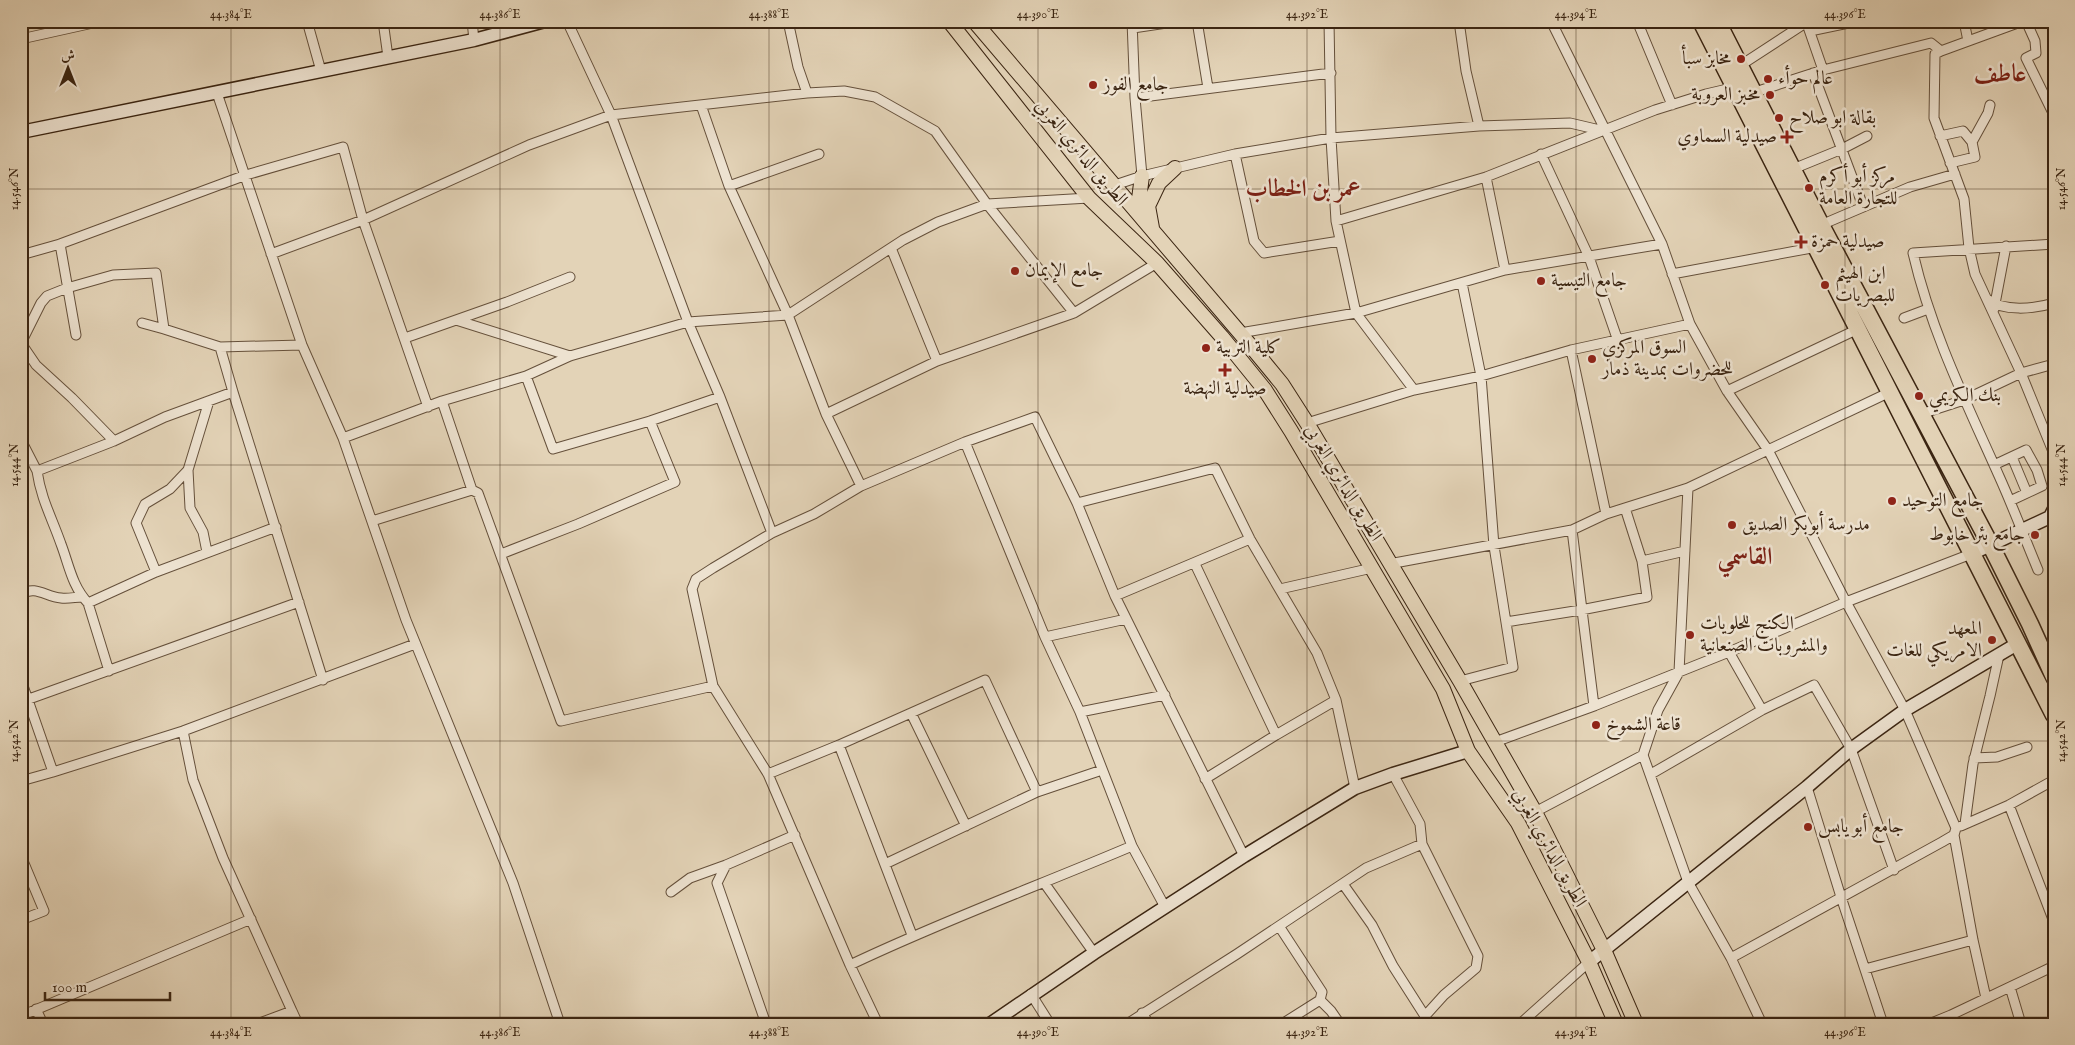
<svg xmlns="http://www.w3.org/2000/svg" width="2075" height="1045" viewBox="0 0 2075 1045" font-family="'IM FELL English',Amiri,serif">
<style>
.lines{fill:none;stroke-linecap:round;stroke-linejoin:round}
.street-casing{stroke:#65503b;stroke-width:11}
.secondary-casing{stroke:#3b2512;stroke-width:15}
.primary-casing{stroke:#3b2512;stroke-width:16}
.highway-casing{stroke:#3b2512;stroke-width:19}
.street{stroke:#ede2d0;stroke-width:9}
.secondary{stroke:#ede2d0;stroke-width:12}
.primary{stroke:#e3d3b7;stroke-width:14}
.highway{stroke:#e3d3b7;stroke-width:16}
.ticks{fill:none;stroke:#3b2512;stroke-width:1;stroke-opacity:0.45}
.poi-dot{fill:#8f2418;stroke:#ede2d0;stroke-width:2}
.labels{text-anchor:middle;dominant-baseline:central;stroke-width:5;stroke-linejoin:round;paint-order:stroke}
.poi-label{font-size:19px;fill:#3b2512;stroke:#ede2d0;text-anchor:start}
.street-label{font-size:19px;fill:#3b2512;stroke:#ede2d0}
.district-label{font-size:24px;font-weight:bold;fill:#7a1f14;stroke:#ede2d0}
.neatline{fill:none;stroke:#3b2512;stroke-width:2}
.ticks-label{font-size:12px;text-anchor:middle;fill:#3b2512}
</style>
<rect width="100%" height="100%" fill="#e3d3b7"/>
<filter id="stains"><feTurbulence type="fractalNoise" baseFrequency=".004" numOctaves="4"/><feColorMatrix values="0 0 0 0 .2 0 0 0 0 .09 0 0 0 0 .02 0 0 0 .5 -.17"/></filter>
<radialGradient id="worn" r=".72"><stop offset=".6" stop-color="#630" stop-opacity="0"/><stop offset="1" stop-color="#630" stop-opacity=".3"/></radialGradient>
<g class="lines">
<!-- street casing -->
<g class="street-casing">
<path id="street" d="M307 21 321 71
M383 21 388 57
M472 21 474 40
M567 21 611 115 688 322 720 397 772 533
M788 21 798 67 807 93
M1197 21 1208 88
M1329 21 1331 138 1336 221 1356 313 1414 390
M1459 21 1466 71 1479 126
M1551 21 1662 244 1690 324 1727 391 1768 450 1846 602 1905 710 1956 828 1954 835 1942 842 1731 958
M1637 21 1672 105
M1806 21 1823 70
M1964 21 1968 41
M2026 21 2035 41 2036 53 2026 58 2054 115
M1133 28 1180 21
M1810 31 1858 21
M21 39 102 21
M1941 51 1935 54 1934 118 1964 199 1969 248 1975 274 2021 373 2054 454
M1738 67 1807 22
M1813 73 1863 206
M217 93 302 345 343 438 406 620 513 883 560 1024
M1752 93 1823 70 1931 43 1941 51 2023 21
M1135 98 1331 73
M701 105 729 186 788 315 826 414 861 486
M1940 136 1963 131 1972 142
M1235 154 1254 241 1264 253 1340 241
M1541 154 1589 257 1618 341
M1950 163 1975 157 1972 142 1988 113 1990 105
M1793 169 1842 149 1867 136
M1142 176 1235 154 1331 138 1479 126 1570 123 1604 131
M1486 177 1505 270
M1115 185 1142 176 1135 98 1132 21
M729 186 819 154
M1336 221 1486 177 1655 110 1706 94 1736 87
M1821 225 1910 187 1955 174
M60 244 76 335
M891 248 937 361
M271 254 363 220 529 145 611 115 807 93 844 91 875 97 935 131 987 204 1074 313
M21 255 60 244 246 175 343 147 363 220 428 407
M1672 274 1817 247
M1987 299C2003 312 2034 309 2054 303
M1994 309 2006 246
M1904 318 1928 309
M456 320 570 356
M142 323 164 329
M1240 333 1356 313 1505 270 1662 244
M405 338 507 302 570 277
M220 347 233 392 165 417 114 441 37 471C41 499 52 518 61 544 69 565 72 586 88 603L156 572 276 527
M1571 350 1606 514
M526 376 553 449 650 421 720 397
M1727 391 1858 329
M233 392 323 680
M442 401 472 490
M826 414 937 361 1074 313 1157 263
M1921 414 1964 400 2021 373 2054 364
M1307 423 1414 390 1481 376 1571 350 1690 324
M343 438 442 401 526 376 570 356 688 322 788 315 903 240 938 222 987 204 1089 198
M21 440 37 471
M114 441 72 398 36 365 21 343 41 303 47 296 67 288 113 275 156 273 164 329 220 347 302 345
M965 442 1045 637 1080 712 1132 846 1165 907
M2012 457 2027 493
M1994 465 2026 450 2037 470 2042 486 2010 501
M1688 488 1679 672 1658 710 1643 755 1688 882 1731 958 1762 1024
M1077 503 1215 468 1250 539 1317 653 1336 700 1355 788
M372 521 472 490 478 493 561 721 713 686
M1572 530 1594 706
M207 552 203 532 190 508 188 470 209 401
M501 554 578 524 675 482 650 421
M1642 561 1685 551
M1195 564 1276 735
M1389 564 1572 530 1606 514 1688 488 1890 392
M2038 570C2025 539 2013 507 1999 476 1966 402 1931 331 1913 253L2054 244
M156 572 136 523 145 504 170 489 188 470
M1280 589 1372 568
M21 594C36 585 46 597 61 598 68 599 76 597 82 597
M1115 596 1250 539
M88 603 109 671
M1506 622 1581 610 1647 597 1642 561 1625 508
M1045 637 1126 619
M1729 652 1762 710
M21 680 53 772 183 731 415 644
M1460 681 1513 667 1494 546 1481 376 1462 283
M29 699 299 602
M1080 712 1165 695
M911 713 966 826
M183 731 193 780 223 858 292 1011 257 1024
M1495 742 1594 706 1729 652 1846 602 1971 554
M839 745 912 935
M1974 758 1997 757 2027 747
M768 774 839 745 985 680 1037 792 1102 770
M1393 774 1420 824 1422 844 1478 956 1476 968 1444 995 1425 1016
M1651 774 1762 710 1814 685 1851 749 1894 870
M1205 779 1276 735 1336 700
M21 781 53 772
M1807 787 1841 897 1883 1024
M2009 805 2054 922
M1535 812 1643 755
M1965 824 1973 764 1990 696 1999 655
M1961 826 2009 805 2054 780
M1954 835 1973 940 1986 998
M21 856 44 911 21 920
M885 864 1037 792
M1045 884 1094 953
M1343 884 1372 925 1393 966 1430 1024
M671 892 690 878 726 865
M1279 926 1322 992 1320 1000 1331 1011 1340 1024
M850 965C942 921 1038 886 1132 846
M1865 969 1973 940
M2010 987 2021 1024
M1031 994 1050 1024
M36 1009 43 1024
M292 1011 298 1024
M1142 1013 1149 1024
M21 1016 251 919
M766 1024 717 883 726 865 795 835
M878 1024 850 965 768 774 713 686 692 589 696 579 713 568 772 533 814 514 861 486 965 442 1035 417 1077 503 1115 596 1244 856
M1127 1024 1237 954 1366 868 1422 844
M1282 1024 1320 1000
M1520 1024 1589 962
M1929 1024 1951 1015 2054 966"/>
</g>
<!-- secondary casing -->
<g class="secondary-casing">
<path id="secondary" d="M21 132 474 40 545 21
M1971 554 2050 517 2054 509
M1589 962 1807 787 1851 749 1905 710 2017 644
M990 1024 1094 953 1244 856 1355 788 1393 774 1468 751"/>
</g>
<!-- primary casing -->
<g class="primary-casing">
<path id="primary" d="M949 21 1089 198 1157 263 1222 337 1265 390 1291 431 1443 689 1468 751 1518 823 1589 962 1616 1024
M974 21 1240 333 1282 384 1307 423 1460 681 1535 812 1604 950 1636 1024
M1142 176 1139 199 1147 216
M1152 228 1148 206 1159 183 1175 168"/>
</g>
<!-- highway casing -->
<g class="highway-casing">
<path id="highway" d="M1701 21 2054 715
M1717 21 1821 225 1990 544 2030 624 2054 677"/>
</g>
<!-- street -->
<use href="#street" class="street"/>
<!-- secondary -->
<use href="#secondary" class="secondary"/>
<!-- primary -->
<use href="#primary" class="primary"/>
<!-- highway -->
<use href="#highway" class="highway"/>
</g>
<!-- ticks -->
<path class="ticks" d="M231 21V1024M500 21V1024M769 21V1024M1038 21V1024M1307 21V1024M1576 21V1024M1845 21V1024M21 189H2054M21 465H2054M21 741H2054M21 1017H2054"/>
<!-- markers -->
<g class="poi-dot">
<circle cx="1741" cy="59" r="5"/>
<circle cx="1768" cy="79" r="5"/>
<circle cx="1093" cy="85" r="5"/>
<circle cx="1770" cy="95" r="5"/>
<circle cx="1779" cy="118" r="5"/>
<path d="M1784.5 129.5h5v5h5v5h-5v5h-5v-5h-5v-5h5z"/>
<circle cx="1809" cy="188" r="5"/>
<path d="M1798.5 234.5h5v5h5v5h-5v5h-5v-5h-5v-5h5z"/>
<circle cx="1015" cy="271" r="5"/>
<circle cx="1541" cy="281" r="5"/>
<circle cx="1825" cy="285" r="5"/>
<circle cx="1206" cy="348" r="5"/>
<circle cx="1592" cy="359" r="5"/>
<path d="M1222.5 362.5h5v5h5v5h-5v5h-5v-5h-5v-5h5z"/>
<circle cx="1919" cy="396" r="5"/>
<circle cx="1892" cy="501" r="5"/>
<circle cx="1732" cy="525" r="5"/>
<circle cx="2035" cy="535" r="5"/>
<circle cx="1690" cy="635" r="5"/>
<circle cx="1992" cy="640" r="5"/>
<circle cx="1596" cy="725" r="5"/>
<circle cx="1808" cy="827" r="5"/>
</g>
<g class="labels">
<!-- poi labels -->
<g class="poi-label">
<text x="1731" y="59" text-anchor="end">مخابز سبأ</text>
<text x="1778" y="79">عالم حوأء</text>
<text x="1103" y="85">جامع الفوز</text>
<text x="1760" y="95" text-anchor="end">مخبز العروبة</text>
<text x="1789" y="118">بقالة ابو صلاح</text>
<text x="1777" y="137" text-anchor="end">صيدلية السماوي</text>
<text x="1819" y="177">مركز أبو أكرم<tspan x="1819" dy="22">للتجارة العامة</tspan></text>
<text x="1811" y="242">صيدلية حمزة</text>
<text x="1025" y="271">جامع الإيمان</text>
<text x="1835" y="274">ابن الهيثم<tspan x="1835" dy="22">للبصريات</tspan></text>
<text x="1551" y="281">جامع التيسية</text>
<text x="1216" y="348">كلية التربية</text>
<text x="1602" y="348">السوق المركزي<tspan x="1602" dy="22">للحضروات بمدينة ذمار</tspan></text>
<text x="1225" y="389" text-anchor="middle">صيدلية النهضة</text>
<text x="1929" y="396">بنك الكريمي</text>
<text x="1902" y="501">جامع التوحيد</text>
<text x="1742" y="525">مدرسة أبوبكر الصديق</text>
<text x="2025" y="535" text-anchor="end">جامع بئر خابوط</text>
<text x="1700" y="624">الكنج للحلويات<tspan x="1700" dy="22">والمشروبات الصنعانية</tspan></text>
<text x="1982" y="629" text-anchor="end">المعهد<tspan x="1982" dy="22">الامريكي للغات</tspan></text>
<text x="1606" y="725">قاعة الشموخ</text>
<text x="1818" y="827">جامع أبو يابس</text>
</g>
<!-- street labels -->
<g class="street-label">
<text transform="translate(1081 153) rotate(50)">الطريق الدائري الغربي</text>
<text transform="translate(1343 483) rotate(59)">الطريق الدائري الغربي</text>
<text transform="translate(1549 848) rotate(61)">الطريق الدائري الغربي</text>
</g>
<!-- district labels -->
<g class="district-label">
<text x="2000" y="74">عاطف</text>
<text x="1303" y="189">عمر بن الخطاب</text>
<text x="1745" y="557">القاسمي</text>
</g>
</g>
<!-- margin -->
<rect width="2075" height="1045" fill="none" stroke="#e3d3b7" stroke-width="55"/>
<!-- north arrow -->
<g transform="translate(68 68)" stroke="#ede2d0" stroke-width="4" paint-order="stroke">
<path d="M0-4L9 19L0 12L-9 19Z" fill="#3b2512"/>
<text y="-8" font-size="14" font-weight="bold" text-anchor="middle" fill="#3b2512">ش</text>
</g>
<!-- scale -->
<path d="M45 992v8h125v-8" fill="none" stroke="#3b2512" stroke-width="2.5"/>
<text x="52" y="992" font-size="15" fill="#3b2512" stroke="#ede2d0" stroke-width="4" paint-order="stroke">100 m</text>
<rect x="28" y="28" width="2020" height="990" class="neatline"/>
<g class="ticks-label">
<text x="231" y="18">44.384°E</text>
<text x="500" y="18">44.386°E</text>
<text x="769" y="18">44.388°E</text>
<text x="1038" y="18">44.390°E</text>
<text x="1307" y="18">44.392°E</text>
<text x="1576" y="18">44.394°E</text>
<text x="1845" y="18">44.396°E</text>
<text transform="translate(14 189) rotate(-90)" y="4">14.546°N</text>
<text transform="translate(2061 189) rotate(-90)" y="4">14.546°N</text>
<text transform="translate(14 465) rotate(-90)" y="4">14.544°N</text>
<text transform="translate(2061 465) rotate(-90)" y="4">14.544°N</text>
<text transform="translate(14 741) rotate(-90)" y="4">14.542°N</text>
<text transform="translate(2061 741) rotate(-90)" y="4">14.542°N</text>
<text x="231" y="1036">44.384°E</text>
<text x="500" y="1036">44.386°E</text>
<text x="769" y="1036">44.388°E</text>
<text x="1038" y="1036">44.390°E</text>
<text x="1307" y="1036">44.392°E</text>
<text x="1576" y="1036">44.394°E</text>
<text x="1845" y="1036">44.396°E</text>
</g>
<rect width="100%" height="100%" filter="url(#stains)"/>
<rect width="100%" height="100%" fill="url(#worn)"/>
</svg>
